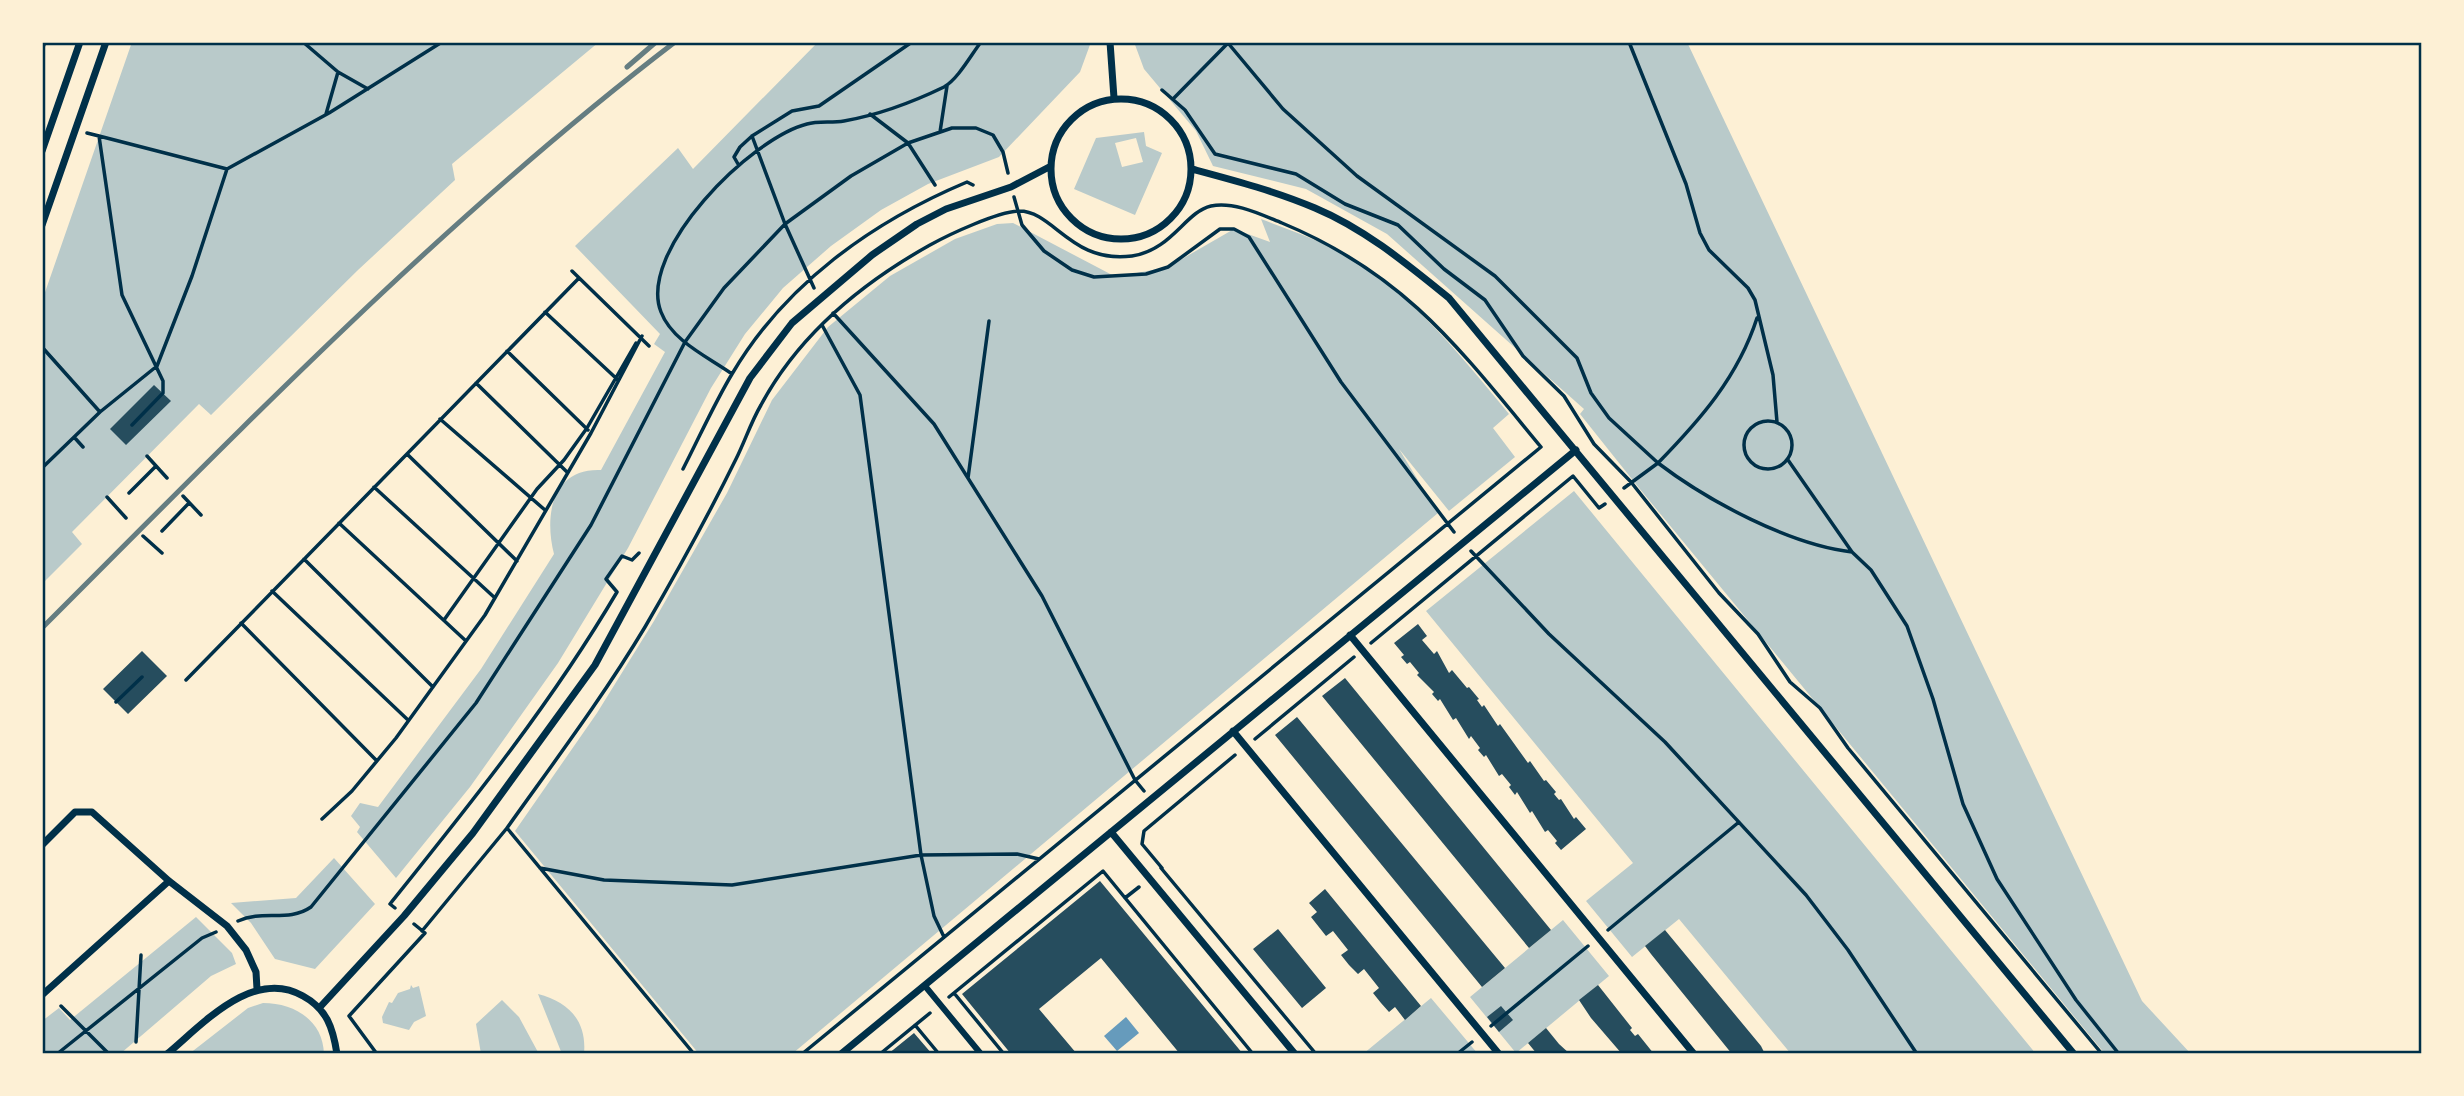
<svg xmlns="http://www.w3.org/2000/svg" width="2464" height="1096" viewBox="0 0 2464 1096" font-family="Lora,serif">
<style>
.green{fill:#b9caca;fill-rule:evenodd}
.water{fill:#669bbc}
.building{fill:#264d5e}
.lines{fill:none;stroke-linecap:round;stroke-linejoin:round}
.path{stroke:#003049;stroke-width:3.5}
.pedestrian{stroke:#003049;stroke-width:6}
.minor{stroke:#003049;stroke-width:7}
.rail{stroke:#657d81;stroke-width:5}
.neatline{fill:none;stroke:#003049;stroke-width:2.5}
</style>
<rect width="100%" height="100%" fill="#fdf0d5"/>
<!-- green -->
<path class="green" d="M132 42H599L452 164 455 180 358 270 211 415 199 404 72 532 82 544 42 584V301Z
M818 42H1091L1080 72 999 157 928 184 881 210 831 246 783 288 745 334 711 388 628 548 558 663 470 787 396 878 357 832 360 827 351 816 360 803 378 807 481 669 554 554C544 515 552 468 601 470L665 352 654 344 660 334 575 246 678 148 693 169Z
M1134 42H1687L2142 1001 2191 1054H2105L1639 488 1580 414 1584 409 1387 234 1306 189 1213 166 1196 131 1144 69Z
M1144 132 1146 146 1162 153 1135 215 1074 189 1096 138ZM1136 138 1143 162 1122 167 1115 143Z
M1261 219C1284 228 1308 236 1330 247 1405 285 1457 351 1509 414L1493 428 1515 457 1449 511 1399 449 1438 513 792 1054H699L515 831 597 713 654 621 727 493 772 400 828 327 890 276 955 239 997 224 1013 223 1116 277 1168 267 1234 229 1270 242Z
M1574 491 2036 1054H1791L1679 919 1632 957 1586 901 1633 863 1426 611Z
M334 858 375 904 315 969 275 959 251 923 231 903 296 898Z
M196 917 232 953 236 964 211 976 120 1054H42V1021L59 1008 70 1020Z
M1563 920 1609 976 1516 1053 1470 997Z
M411 985 413 988 419 986 426 1016 414 1022 409 1030 383 1023 382 1017 389 1002 392 1003 398 993 410 989Z
M538 994C569 1002 587 1021 584 1054H562Z
M1431 998 1478 1054H1363Z
M502 1000 519 1017 539 1054H481L476 1024Z
M263 1003C294 1003 323 1020 324 1054H189L248 1008Z"/>
<!-- water -->
<path class="water" d="M1126 1017 1139 1033 1117 1051 1104 1036Z"/>
<!-- building -->
<path class="building" d="M154 385 171 401 126 445 110 429Z
M1418 624 1427 636 1422 640 1434 654 1437 651 1449 673 1452 670 1467 688 1469 687 1479 699 1477 700 1482 707 1484 705 1498 726 1500 724 1528 763 1530 761 1544 781 1546 780 1556 792 1554 794 1559 800 1561 799 1574 819 1576 817 1586 829 1561 850 1555 843 1557 841 1548 830 1545 832 1532 811 1530 813 1517 792 1515 795 1509 787 1511 785 1502 774 1499 776 1486 755 1484 757 1478 750 1480 748 1471 736 1469 739 1456 718 1453 720 1440 699 1438 701 1432 694 1434 692 1417 675 1419 673 1410 662 1407 664 1401 657 1404 655 1394 643Z
M142 651 167 676 128 714 103 689Z
M1345 678 1551 930 1529 948 1322 696Z
M1297 717 1505 968 1482 987 1275 735Z
M1100 881 1196 997 1243 1054H1180L1101 958 1039 1009 1077 1054H1011L962 994Z
M1325 889 1421 1006 1405 1020 1395 1007 1389 1012 1381 1003 1373 993 1379 988 1364 969 1358 974 1349 965 1341 955 1348 950 1333 931 1326 936 1311 917 1317 912 1309 903Z
M1278 929 1326 988 1302 1008 1253 949Z
M1665 930 1761 1046 1765 1054H1732L1651 954 1645 946Z
M1598 985 1632 1028 1630 1030 1635 1036 1638 1034 1654 1054H1622L1591 1018 1579 1000Z
M1501 1006 1513 1020 1499 1032 1487 1017Z
M1546 1028 1559 1044 1570 1054H1537L1528 1043Z
M914 1033 932 1054H888Z"/>
<g class="lines">
<!-- path -->
<path class="path" d="M303 42 338 72 368 89
M1629 42 1686 184 1700 233 1709 250 1748 288 1755 300 1773 375 1777 422
M1228 43 1283 109 1357 176 1495 276 1577 358 1591 393 1609 418 1658 463C1700 420 1738 377 1757 318
M42 50 45 42
M1162 90 1185 110 1215 154 1296 174 1345 204 1398 225 1444 269 1485 300 1523 356 1564 396 1594 444 1631 482 1719 593 1758 634 1790 682 1820 708 1848 748 2102 1054
M1173 99 1227 44
M326 114 338 72
M870 114 908 143 935 185
M940 132 947 86
M87 133 99 136 122 295 163 381V393L132 425
M99 136 227 169 329 113 442 42
M752 136 785 224 814 288
M738 164 734 157 740 147 752 136 792 111 819 106 912 42
M1014 197 1022 225 1044 251 1072 270 1094 277 1146 274 1168 267 1220 229H1234L1249 237 1341 382 1454 532
M572 271 649 346
M545 312 618 380
M833 313 934 424 1042 596 1135 780 1144 791
M822 325 860 395 921 855 934 916 944 937
M42 347 100 412
M507 351 588 430
M732 374C708 357 672 341 661 312 637 251 751 138 807 124 818 121 832 123 844 121 878 115 913 102 944 87 958 79 971 55 981 42
M476 383 567 472
M440 419 545 510
M1744 445a24 24 0 1 1 48 0a24 24 0 1 1-48 0Z
M74 437 83 447
M407 454 517 561
M147 456 167 478
M1788 460 1852 552 1871 570 1907 626 1933 699 1963 804 1997 879 2076 1000 2119 1054
M42 468 100 412 157 366 192 276 227 169
M683 469C699 438 714 404 732 374 785 284 872 222 967 182L973 185
M968 478 989 321
M374 487 495 598
M1624 488 1658 463C1708 501 1790 545 1852 552
M129 493 156 466
M183 496 201 515
M107 497 126 518
M339 523 466 641
M162 531 189 503
M143 536 162 553
M1471 551 1549 634 1665 742 1806 895 1848 950 1917 1054
M304 559 433 687
M272 591 408 720
M444 620 537 489 564 460 587 428 636 343
M241 623 376 760
M1371 643 1573 476 1599 508 1605 504
M186 680 579 278
M116 702 142 677
M1255 739 1354 657
M322 819 352 791 396 738 485 615 591 433 642 336
M507 828C554 762 603 697 645 627 677 572 708 516 736 459 745 441 751 422 761 405 798 336 862 283 930 245 950 234 997 212 1019 211 1054 211 1071 264 1132 256 1172 250 1185 212 1211 206 1234 201 1262 215 1282 223 1405 274 1459 348 1541 447L802 1054
M540 868 604 880 732 885 921 855 1017 854 1039 859
M1161 868 1316 1054
M1162 868 1142 844 1144 831 1235 755
M1125 898 1139 887
M395 908 390 904C471 803 551 704 617 592L606 579 622 556 632 560 639 553
M238 921C263 909 288 923 311 907L476 703 591 525 685 342 724 288 785 224 851 176 908 143 952 128H976L993 135 1003 152 1008 173
M1608 930 1739 822
M422 931 507 828 694 1054
M954 993 1004 1054
M949 997 1103 871 1253 1054
M61 1006 109 1054
M915 1025 939 1054
M1491 1026 1588 946
M136 1042 141 955
M57 1054 202 938 216 932
M377 1054 349 1016 425 933 414 924
M880 1054 930 1013
M1457 1054 1472 1042"/>
<!-- pedestrian -->
<path class="pedestrian" d="M925 986 981 1054"/>
<!-- minor -->
<path class="minor" d="M1110 42 1114 98
M1051 169a70 70 0 1 1 140 0a70 70 0 1 1-140 0Z
M42 151 80 42
M1192 169C1233 180 1275 191 1315 208 1365 229 1407 264 1449 298L2074 1054
M42 225 106 42
M1350 635 1694 1054
M1233 731 1499 1054
M1111 832 1295 1054
M42 845 75 812H92L169 881 227 926 246 950 256 972 257 989
M42 995 169 881
M321 1006 404 916 473 833 595 665 750 378 792 323 872 255 917 224 946 209 1011 187 1051 166
M167 1054C202 1025 253 967 303 996 327 1009 333 1028 337 1054
M841 1054 1576 450"/>
<!-- rail -->
<path class="rail" d="M627 67 656 42
M42 628C245 425 446 217 675 42"/>
</g>
<!-- border -->
<rect width="2464" height="1096" fill="none" stroke="#fdf0d5" stroke-width="88"/>
<rect x="44" y="44" width="2376" height="1008" class="neatline"/>
</svg>
